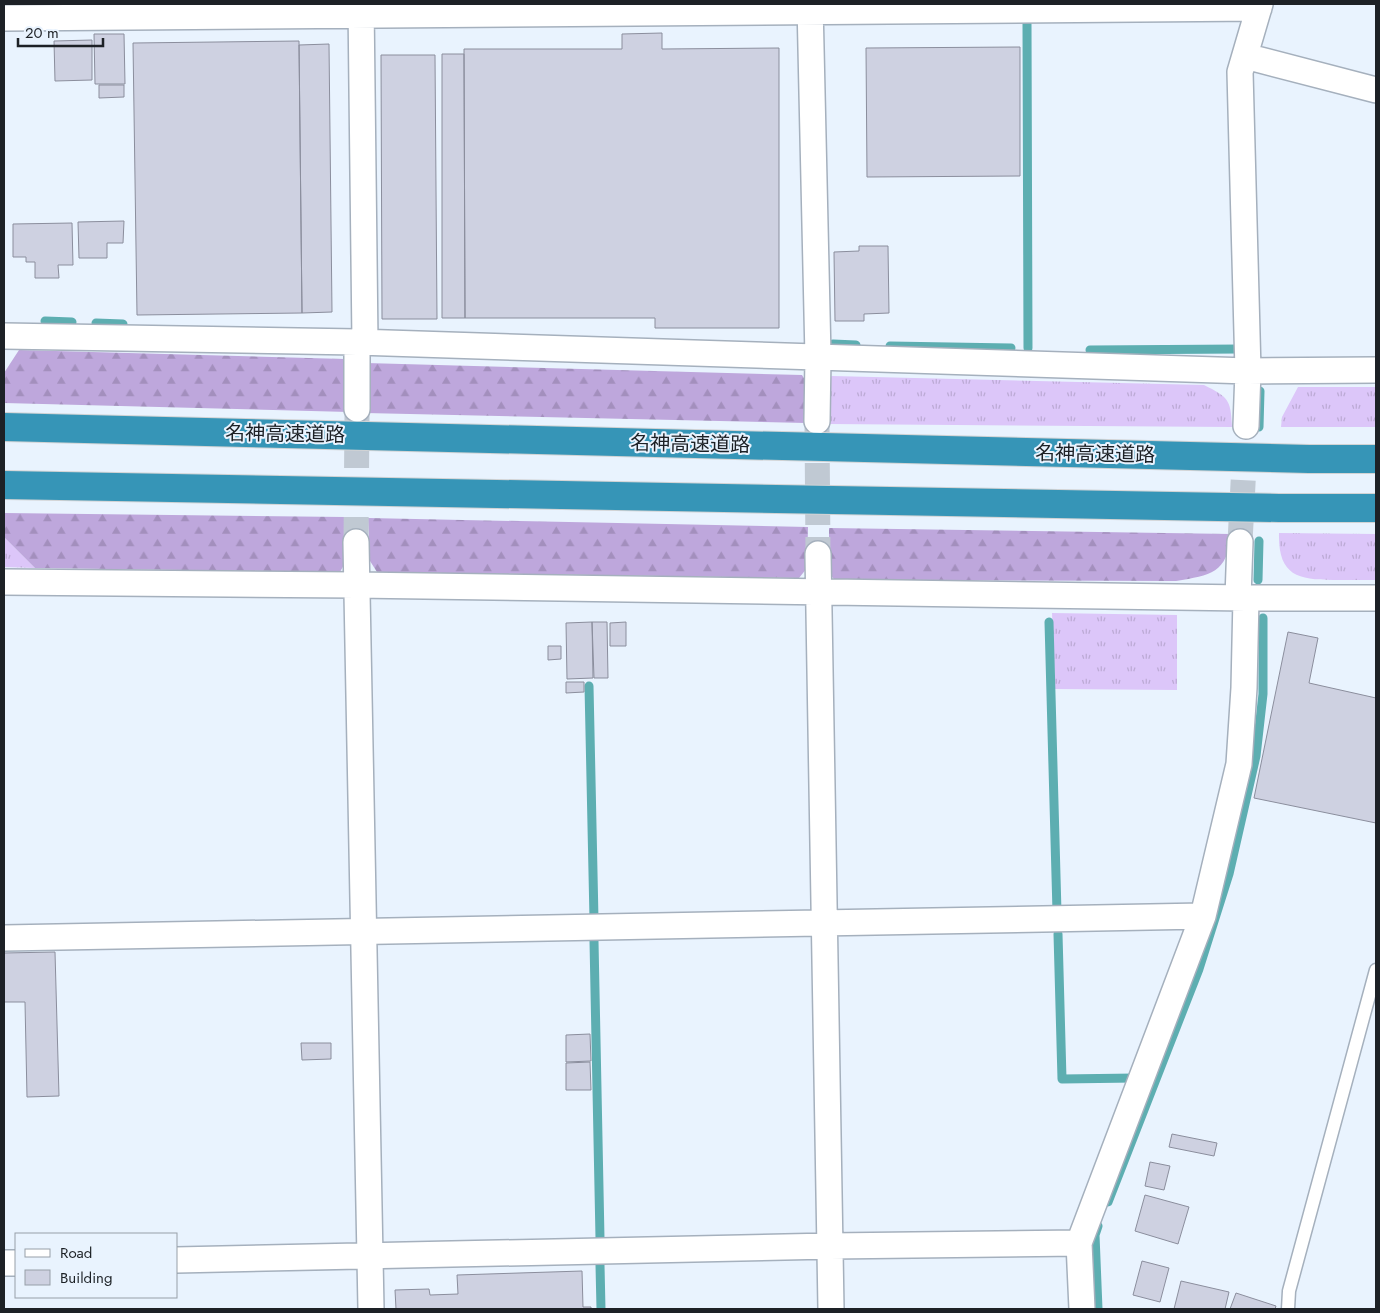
<svg xmlns="http://www.w3.org/2000/svg" width="1380" height="1313" viewBox="0 0 1380 1313" font-family="Jost,'Noto Sans JP',sans-serif">
<style>
.grass{fill:url(#grass-tufts)}
.forest{fill:url(#forest-firs)}
.lines{fill:none;stroke-linecap:round;stroke-linejoin:round}
.stream{stroke:#5daeb1;stroke-width:9}
.building{fill:#ced1e1;stroke:#8b8e9d}
.street-tunnel{stroke:#c0c9d3;stroke-width:25;stroke-dasharray:25 12;stroke-linecap:butt}
.lane-casing{stroke:#a5b0bd;stroke-width:15}
.street-casing{stroke:#a5b0bd;stroke-width:28}
.highway-casing{stroke:#d2d3d4;stroke-width:30}
.lane{stroke:#fff;stroke-width:12}
.street{stroke:#fff;stroke-width:25}
.highway{stroke:#3695b7;stroke-width:28}
.labels{text-anchor:middle;dominant-baseline:central;stroke-width:4;stroke-linejoin:round;paint-order:stroke}
.street-label{font-size:20px;fill:#1d2126;stroke:#e9f3fe}
</style>
<defs>
<pattern id="grass-tufts" width="24" height="20" patternUnits="userSpaceOnUse" patternTransform="scale(1.25)"><rect width="24" height="20" fill="#dcc6f9"/><path d="M3 7l-1-3M5 7V3M7 7l1-3M15 17l-1-3M17 17v-4M19 17l1-3" fill="none" stroke="#bcaad5"/></pattern>
<pattern id="forest-firs" width="22" height="20" patternUnits="userSpaceOnUse" patternTransform="scale(1.25)"><rect width="22" height="20" fill="#bea7dc"/><path d="M5 1l3.5 6h-7zM16 11l3.5 6h-7z" fill="#a38fbd"/></pattern>
</defs>
<rect width="100%" height="100%" fill="#e9f3fe"/>
<!-- grass -->
<path class="grass" d="M832 376 1204 385C1228 397 1231 399 1232 427L828 424 827 380Z
M1298 387H1376V427H1281L1282 417Z
M1279 533 1376 534V580C1362 580 1348 580 1333 580 1297 580 1278 575 1279 533Z
M4 537 35 568 4 567Z
M1052 613 1177 615V690L1055 689Z"/>
<!-- forest -->
<path class="forest" d="M19 350 345 359 349 412 4 403V373Z
M366 363 802 375 805 380 806 423 365 413Z
M4 513 345 517V563L340 572 35 568 4 537Z
M368 518 808 527 807 568 799 578 377 572 370 561Z
M829 528 1231 534C1227 574 1211 575 1176 581L835 580 829 574Z"/>
<g class="lines">
<!-- stream -->
<path class="stream" d="M1027 24 1028 348
M45 321 72 322
M96 323 123 324
M833 344 856 345
M890 346 1011 348
M1090 350 1241 349
M1259 427 1260 391
M1258 580 1259 541
M1049 622 1057 912
M589 686 594 919
M1058 934 1062 1079 1135 1078
M594 941 600 1238
M1108 1202 1199 969 1229 874 1256 756 1263 694V618
M600 1265 601 1309
M1098 1309 1095 1235 1098 1226"/>
</g>
<!-- building -->
<path class="building" d="M662 33V49L779 48V328H655V318H465L464 49H622V34Z
M94 34H124L125 84H95Z
M92 40V80L55 81 54 41Z
M299 41 302 313 137 315 133 43Z
M329 44 332 312 302 313 299 45Z
M1020 47V176L867 177 866 48Z
M442 54H464L465 318H442Z
M381 55H435L437 319H382Z
M99 85H124V97L99 98Z
M124 221 123 243H107V258H79L78 222Z
M72 223 73 265H58L59 278H35V262H26V257H13V224Z
M859 246H888L889 313 864 314V321H835L834 252 859 251Z
M592 622 593 678 567 679 566 623Z
M592 622H607L608 678H594Z
M626 622V646H610V623Z
M1288 632 1318 638 1309 683 1376 698V823L1254 798Z
M548 646H561V659L548 660Z
M566 682H584V692L566 693Z
M55 952 59 1096 27 1097 25 1002H4V953Z
M590 1034 591 1061 566 1062V1035Z
M301 1043H331V1059L302 1060Z
M590 1062 591 1090H566V1063Z
M1172 1134 1217 1143 1214 1156 1169 1147Z
M1150 1162 1170 1166 1164 1190 1145 1186Z
M1145 1195 1189 1207 1178 1244 1135 1231Z
M1142 1261 1169 1268 1160 1302 1133 1295Z
M582 1271 583 1307H591V1309H396L395 1290 429 1289 430 1295 458 1294 457 1275Z
M1181 1281 1229 1292 1225 1309H1174Z
M1236 1293 1276 1306 1275 1309H1230Z"/>
<g class="lines">
<!-- street-tunnel -->
<path class="street-tunnel" d="M817 426 818 554
M356 542 357 414
M1240 542 1246 426"/>
<!-- lane casing -->
<g class="lane-casing">
<path id="lane" d="M1288 1309 1289 1291 1376 970"/>
</g>
<!-- street casing -->
<g class="street-casing">
<path id="street" d="M361 4 365 342
M810 4 818 357 817 421
M4 18 1259 8
M1245 56 1376 90
M4 336 357 342 1248 371 1376 370
M357 342V409
M1246 426 1248 371 1240 72 1260 4
M356 542 371 1309
M818 554 831 1309
M4 582 356 585 1246 598H1376
M1238 597 1240 542
M4 938 1203 916
M176 1260 830 1246 1079 1243
M4 1263H16
M1082 1309 1079 1243 1203 916 1239 764 1244 688 1246 598"/>
</g>
<!-- highway casing -->
<g class="highway-casing">
<path id="highway" d="M4 427 1309 459H1376
M4 485 1279 508H1376"/>
</g>
<!-- lane -->
<use href="#lane" class="lane"/>
<!-- street -->
<use href="#street" class="street"/>
<!-- highway -->
<use href="#highway" class="highway"/>
</g>
<g class="labels">
<!-- street labels -->
<g class="street-label">
<text transform="translate(285 434) rotate(1)">名神高速道路</text>
<text transform="translate(690 444) rotate(1)">名神高速道路</text>
<text transform="translate(1095 454) rotate(1)">名神高速道路</text>
</g>
</g>
<!-- border -->
<rect width="1380" height="1313" fill="none" stroke="#1d2126" stroke-width="10"/>
<!-- legend -->
<rect x="15" y="1233" width="162" height="65" fill="#e9f3fe" stroke="#979fa8"/>
<rect x="25" y="1249" width="25" height="8" fill="#ffffff" stroke="#979fa8"/>
<text x="60" y="1258" font-size="15" fill="#1d2126">Road</text>
<rect x="25" y="1270" width="25" height="15" fill="#ced1e1" stroke="#979fa8"/>
<text x="60" y="1283" font-size="15" fill="#1d2126">Building</text>
<!-- scale -->
<path d="M18 38v8h85v-8" fill="none" stroke="#1d2126" stroke-width="2.5"/>
<text x="25" y="38" font-size="15" fill="#1d2126" stroke="#e9f3fe" stroke-width="4" paint-order="stroke">20 m</text>
</svg>
